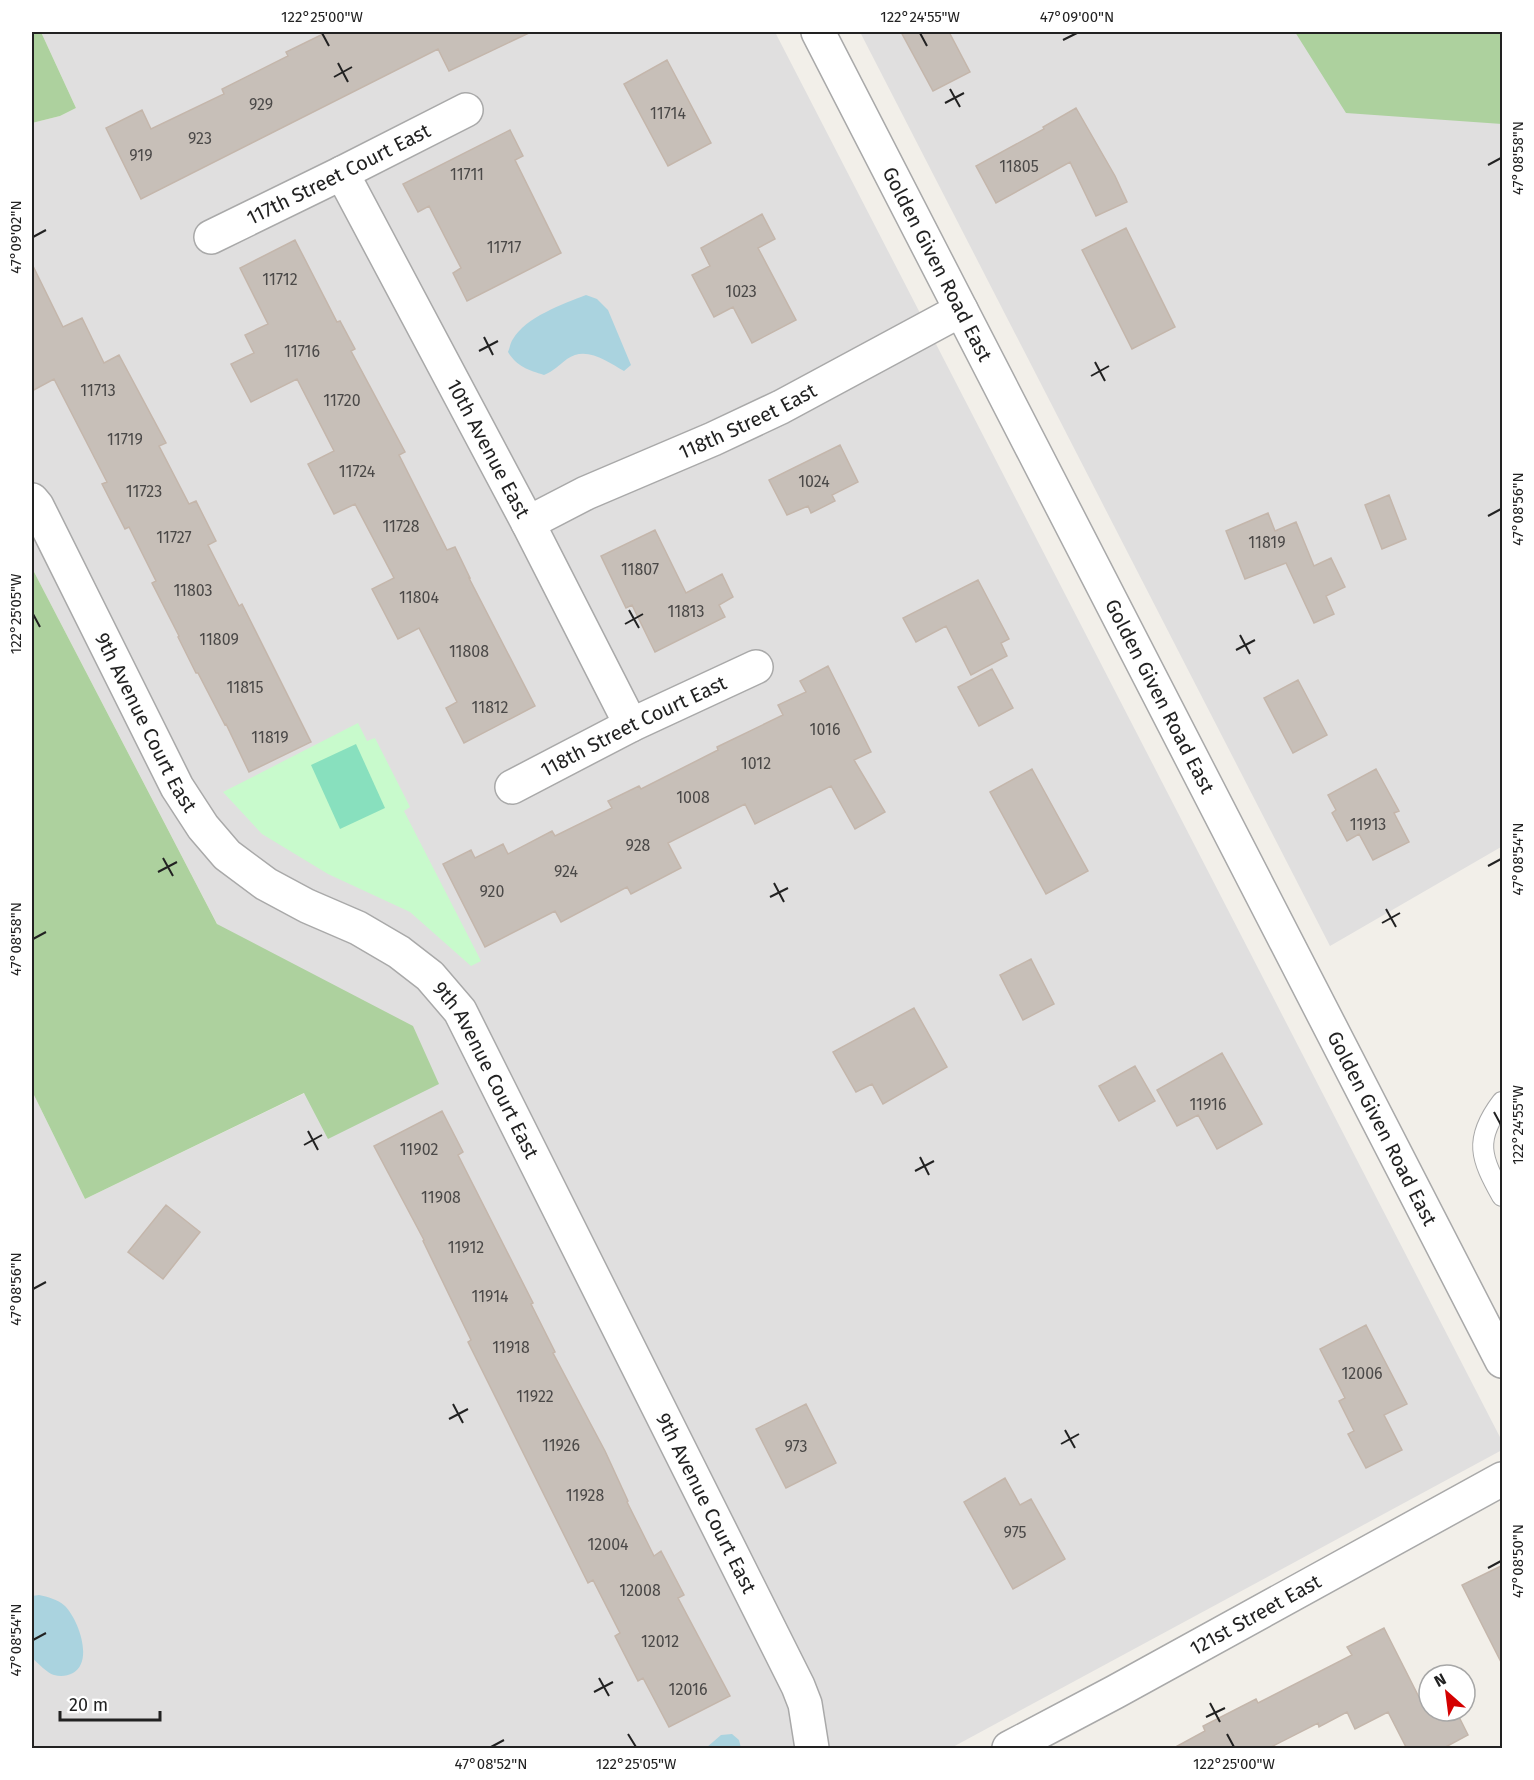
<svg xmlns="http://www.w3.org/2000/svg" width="1534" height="1780" viewBox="0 0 1534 1780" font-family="'Fira Sans',sans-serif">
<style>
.residential{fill:#e0dfdf}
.forest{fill:#add19e}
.park{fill:#c8facc}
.pitch{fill:#88e0be}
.water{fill:#aad3df}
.building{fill:#c7bfb8;stroke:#c4b6ab;stroke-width:1.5}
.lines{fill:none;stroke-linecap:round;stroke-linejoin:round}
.service-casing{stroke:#a9a9a9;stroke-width:22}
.minor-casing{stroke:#a9a9a9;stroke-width:36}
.tertiary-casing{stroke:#a9a9a9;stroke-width:36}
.service{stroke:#fff;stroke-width:20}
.minor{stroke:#fff;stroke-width:33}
.tertiary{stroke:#fff;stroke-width:33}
.ticks{fill:none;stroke:#222;stroke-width:2}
.labels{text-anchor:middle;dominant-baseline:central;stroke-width:4.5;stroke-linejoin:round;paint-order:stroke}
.number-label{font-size:16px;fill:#4b4948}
.street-label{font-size:20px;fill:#222;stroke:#fff}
.neatline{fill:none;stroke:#222;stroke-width:2}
.ticks-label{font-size:15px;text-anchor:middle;fill:#222}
</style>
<rect width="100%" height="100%" fill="#f2efe9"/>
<!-- residential -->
<path class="residential" d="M41 32H775L1502 1441V1450L951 1748H32V1091L85 1199 305 1093 32 568V123L60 116 76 108Z
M860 32H1502V849L1501 847 1330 946Z"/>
<!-- forest -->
<path class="forest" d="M32 32H41L76 108 60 116 32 123Z
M1295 32H1502V124L1346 113Z
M32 568 217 924 413 1026 439 1084 328 1139 304 1093 85 1199 32 1091Z"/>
<!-- park -->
<path class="park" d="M358 723 367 741 375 738 410 807 404 811 481 961 471 966 410 912 328 874 262 834 223 792Z"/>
<!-- pitch -->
<path class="pitch" d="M356 744 385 808 340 829 311 765Z"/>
<!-- water -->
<path class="water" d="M586 295 597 299 608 310 631 365 624 371C608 362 586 345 567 359 558 366 555 370 544 375 529 370 517 367 508 352 510 348 510 343 513 339 526 317 563 304 586 295Z
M39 1595C48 1597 57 1599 65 1606 78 1619 94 1661 73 1673 67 1676 61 1677 54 1675 47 1673 38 1663 32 1658V1596Z
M732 1734 739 1740 741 1748H706L721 1735Z"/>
<!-- building -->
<path class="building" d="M327 32H531L449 71 438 49 141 199 106 128 142 110 151 129 224 94 222 89 288 56 286 52Z
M901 32H949L970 72 933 91Z
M667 60 711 143 668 166 624 84Z
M1076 108 1115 176 1127 202 1096 216 1070 162 996 203 976 166 1044 129 1043 127Z
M510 130 523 156 515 160 561 253 467 301 453 273 461 268 429 206 418 212 403 184Z
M762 214 775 239 758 248 796 320 752 343 733 307 714 317 692 275 710 266 701 248Z
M1126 228 1175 327 1132 349 1082 250Z
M295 240 337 322 340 321 355 349 351 351 405 452 399 455 447 550 455 547 470 578H469L535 706 464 743 446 708 457 702 419 628 398 639 372 589 394 578 355 504 334 514 308 464 334 451 297 379 251 402 231 364 254 353 245 335 268 324 240 268Z
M32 264 63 327 82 318 104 363 119 355 166 443 159 446 189 504 196 501 216 541 208 545 239 606 242 604 311 742 249 772 226 724 225 725 198 673H196L178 637 179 636 152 583 156 581 129 527 125 529 102 484 107 482 54 379 32 391Z
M840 445 858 482 832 495 835 501 811 513 808 506 787 515 769 480Z
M1389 495 1406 539 1382 549 1365 505Z
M1268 513 1275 531 1296 522 1314 566 1331 558 1345 587 1326 596 1334 614 1314 623 1286 563 1245 579 1226 531Z
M655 530 686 593 722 574 733 597 719 605 725 617 655 652 632 605 626 608 601 556Z
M978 580 1009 639 1001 643 1007 656 971 675 946 626 916 642 903 618Z
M828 666 871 752 854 760 885 812 855 829 831 786 755 824 745 804 668 843 681 868 631 894 627 887 561 922 555 911 485 947 443 864 471 850 475 858 503 844 508 854 552 831 555 836 612 808 608 801 639 786 641 789 718 750 717 747 783 715 778 705 806 692 800 681Z
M992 669 1013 708 979 726 958 687Z
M1298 680 1327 735 1293 753 1264 698Z
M1032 769 1088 871 1046 894 990 792Z
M1376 769 1399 811 1394 813 1409 842 1373 860 1359 834 1347 841 1332 813 1336 810 1328 795Z
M1031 959 1054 1004 1023 1020 1000 975Z
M914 1008 947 1067 883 1104 872 1084 856 1092 833 1052Z
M1222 1053 1262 1124 1217 1149 1198 1115 1177 1126 1157 1090Z
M1135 1066 1155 1101 1119 1121 1099 1086Z
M442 1111 463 1152 458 1155 533 1303 531 1304 555 1352 553 1353 605 1451 628 1501 627 1502 654 1556 661 1551 684 1595 678 1598 730 1696 669 1727 643 1678 638 1681 615 1636 620 1633 593 1580 588 1583 468 1342 471 1340 423 1241 424 1240 374 1146Z
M166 1205 200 1232 163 1279 128 1252Z
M1366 1325 1407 1404 1384 1415 1402 1450 1366 1468 1348 1434 1354 1431 1339 1401 1345 1398 1320 1349Z
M806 1404 836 1463 786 1488 756 1429Z
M1005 1478 1020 1505 1031 1499 1065 1559 1013 1589 964 1502Z
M1503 1565V1666L1462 1585Z
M1384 1628 1426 1711H1456L1468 1735 1442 1749H1407L1388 1712 1355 1729 1347 1712 1319 1727 1318 1723 1267 1749H1172L1205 1731 1203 1726 1256 1699 1258 1703 1352 1655 1347 1647Z"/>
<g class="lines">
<!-- service casing -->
<g class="service-casing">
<path id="service" d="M1502 1102C1473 1140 1481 1158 1502 1196"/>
</g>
<!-- minor casing -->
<g class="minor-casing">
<g id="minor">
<path id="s1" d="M342 173 528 523 631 725"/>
<path id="s2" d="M211 237 342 173 466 110"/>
<path id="s3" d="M32 500 37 506 177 787 203 827 227 855 266 884 307 906 358 928 399 952 430 976 460 1011 798 1686 805 1704 812 1748"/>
<path id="s4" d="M528 523 586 493 713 439 781 407 961 310"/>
<path id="s5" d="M512 787 631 725 756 667"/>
</g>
</g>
<!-- tertiary casing -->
<g class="tertiary-casing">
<g id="tertiary">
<path id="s6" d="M818 32 1502 1361"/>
<path id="s7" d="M1009 1748 1115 1692 1502 1479"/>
</g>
</g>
<!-- service -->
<use href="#service" class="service"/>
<!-- minor -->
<use href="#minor" class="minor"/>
<!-- tertiary -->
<use href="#tertiary" class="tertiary"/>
</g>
<!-- ticks -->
<path class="ticks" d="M322 33 329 46M920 33 927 46M1063 40 1077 33M338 63 348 82M334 77 352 67M950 89 960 107M945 103 964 93M1488 165 1501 158M33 237 46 230M484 337 493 355M479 351 498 341M1095 362 1105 381M1091 376 1109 366M1488 516 1501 509M629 610 639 628M33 614 40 627M625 624 643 614M1240 635 1250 654M1236 650 1255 640M163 858 173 876M1488 866 1501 859M158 872 177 862M774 883 784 902M770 897 788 888M1386 909 1396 927M1382 923 1400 913M33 939 46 932M1494 1112 1501 1125M308 1131 318 1150M304 1145 322 1135M920 1157 929 1175M915 1171 934 1161M33 1289 46 1282M453 1404 463 1423M449 1419 468 1409M1065 1430 1075 1448M1061 1444 1079 1434M1488 1568 1501 1561M33 1640 46 1633M599 1678 609 1696M594 1692 613 1682M1210 1703 1220 1722M1206 1717 1225 1708M628 1734 636 1747M1227 1734 1234 1747M491 1747 504 1740"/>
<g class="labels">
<!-- number labels -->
<g class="number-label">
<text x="261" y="104">929</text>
<text x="668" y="113">11714</text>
<text x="200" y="138">923</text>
<text x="141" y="155">919</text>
<text x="1019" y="166">11805</text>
<text x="467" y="174">11711</text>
<text x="504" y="247">11717</text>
<text x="280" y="279">11712</text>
<text x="741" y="291">1023</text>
<text x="302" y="351">11716</text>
<text x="98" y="390">11713</text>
<text x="342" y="400">11720</text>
<text x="125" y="439">11719</text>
<text x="357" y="471">11724</text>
<text x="814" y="481">1024</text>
<text x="144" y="491">11723</text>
<text x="401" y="526">11728</text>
<text x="174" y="537">11727</text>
<text x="1267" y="542">11819</text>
<text x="640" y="569">11807</text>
<text x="193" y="590">11803</text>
<text x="419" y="597">11804</text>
<text x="686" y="611">11813</text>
<text x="219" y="639">11809</text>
<text x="469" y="651">11808</text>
<text x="245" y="687">11815</text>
<text x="490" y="707">11812</text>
<text x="825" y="729">1016</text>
<text x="270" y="737">11819</text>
<text x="756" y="763">1012</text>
<text x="693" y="797">1008</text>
<text x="1368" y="824">11913</text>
<text x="638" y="845">928</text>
<text x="566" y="871">924</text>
<text x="492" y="891">920</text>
<text x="1208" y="1104">11916</text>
<text x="419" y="1149">11902</text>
<text x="441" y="1197">11908</text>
<text x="466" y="1247">11912</text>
<text x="490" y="1296">11914</text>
<text x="511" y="1347">11918</text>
<text x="1362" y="1373">12006</text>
<text x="535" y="1396">11922</text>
<text x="561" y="1445">11926</text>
<text x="796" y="1446">973</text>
<text x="585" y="1495">11928</text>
<text x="1015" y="1532">975</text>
<text x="608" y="1544">12004</text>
<text x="640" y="1590">12008</text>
<text x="660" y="1641">12012</text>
<text x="688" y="1689">12016</text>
</g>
<!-- street labels -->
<g class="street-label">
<text stroke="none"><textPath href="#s2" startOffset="142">117th Street Court East</textPath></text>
<text stroke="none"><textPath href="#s6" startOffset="261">Golden Given Road East</textPath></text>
<text stroke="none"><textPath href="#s4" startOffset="242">118th Street East</textPath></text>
<text stroke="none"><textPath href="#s1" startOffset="312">10th Avenue East</textPath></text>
<text stroke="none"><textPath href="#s6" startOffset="747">Golden Given Road East</textPath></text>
<text stroke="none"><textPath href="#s3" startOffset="250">9th Avenue Court East</textPath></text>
<text stroke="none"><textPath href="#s5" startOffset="136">118th Street Court East</textPath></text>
<text stroke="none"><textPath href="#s3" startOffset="754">9th Avenue Court East</textPath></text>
<text stroke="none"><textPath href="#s6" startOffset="1233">Golden Given Road East</textPath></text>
<text stroke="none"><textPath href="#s3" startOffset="1240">9th Avenue Court East</textPath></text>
<text stroke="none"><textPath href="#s7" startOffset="280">121st Street East</textPath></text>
</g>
</g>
<!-- border -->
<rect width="1534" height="1780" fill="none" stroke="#ffffff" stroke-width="66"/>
<!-- north arrow -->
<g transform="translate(1447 1693) rotate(332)"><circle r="28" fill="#ffffff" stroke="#a7a7a7" stroke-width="1.5"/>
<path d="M0-4.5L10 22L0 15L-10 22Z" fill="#d40000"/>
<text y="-9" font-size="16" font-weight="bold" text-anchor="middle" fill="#222222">N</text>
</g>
<!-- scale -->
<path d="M60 1711v9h100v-9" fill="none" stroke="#222222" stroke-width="3"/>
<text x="69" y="1711" font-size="18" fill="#222222" stroke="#ffffff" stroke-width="4.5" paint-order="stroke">20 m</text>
<rect x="33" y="33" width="1468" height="1714" class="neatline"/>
<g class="ticks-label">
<text x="322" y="22">122°25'00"W</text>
<text x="920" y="22">122°24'55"W</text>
<text x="1077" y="22">47°09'00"N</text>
<text transform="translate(1518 158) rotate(-90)" y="5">47°08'58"N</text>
<text transform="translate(16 237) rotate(-90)" y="5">47°09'02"N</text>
<text transform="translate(1518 509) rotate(-90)" y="5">47°08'56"N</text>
<text transform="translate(16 614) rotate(-90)" y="5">122°25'05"W</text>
<text transform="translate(1518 859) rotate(-90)" y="5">47°08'54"N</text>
<text transform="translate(16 939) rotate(-90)" y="5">47°08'58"N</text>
<text transform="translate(1518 1125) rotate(-90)" y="5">122°24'55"W</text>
<text transform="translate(16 1289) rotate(-90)" y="5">47°08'56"N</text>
<text transform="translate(1518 1561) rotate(-90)" y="5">47°08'50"N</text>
<text transform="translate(16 1640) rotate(-90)" y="5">47°08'54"N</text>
<text x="491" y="1769">47°08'52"N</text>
<text x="636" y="1769">122°25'05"W</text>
<text x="1234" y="1769">122°25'00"W</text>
</g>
</svg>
